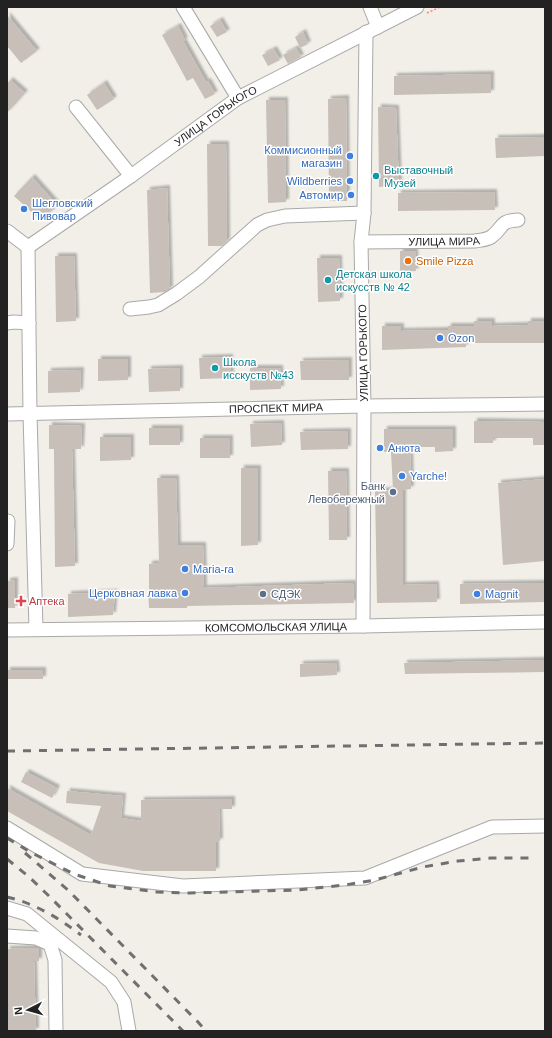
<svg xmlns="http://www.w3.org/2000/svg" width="552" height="1038" viewBox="0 0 552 1038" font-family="Arial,sans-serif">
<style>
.building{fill:#c7bfb8;filter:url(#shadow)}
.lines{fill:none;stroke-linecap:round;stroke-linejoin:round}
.minor-casing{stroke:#a9a9a9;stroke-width:15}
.path{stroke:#fa8072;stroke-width:1.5;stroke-dasharray:2 2;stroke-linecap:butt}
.minor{stroke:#fff;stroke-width:13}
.rail{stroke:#707070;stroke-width:3;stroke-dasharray:8 8;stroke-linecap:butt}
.shop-dot{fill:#3f7fe0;stroke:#fff;stroke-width:1.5}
.culture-dot{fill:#0f9aa8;stroke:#fff;stroke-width:1.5}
.food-dot{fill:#e8710a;stroke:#fff;stroke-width:1.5}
.service-dot{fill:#5c6f8a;stroke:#fff;stroke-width:1.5}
.health-dot{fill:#e0444e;stroke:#fff;stroke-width:1.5}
.labels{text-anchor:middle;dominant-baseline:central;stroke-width:3;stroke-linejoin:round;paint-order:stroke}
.street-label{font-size:11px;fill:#222;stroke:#fff}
.shop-label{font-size:11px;fill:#366cbe;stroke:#fff;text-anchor:start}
.culture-label{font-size:11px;fill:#0d838f;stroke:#fff;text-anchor:start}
.food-label{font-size:11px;fill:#c56008;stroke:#fff;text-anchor:start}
.service-label{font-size:11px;fill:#4e5e75;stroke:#fff;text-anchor:end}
.health-label{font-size:11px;fill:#be3a42;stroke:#fff;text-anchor:start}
</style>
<defs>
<filter id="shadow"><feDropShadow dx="3" dy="-3" stdDeviation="1" flood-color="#0004"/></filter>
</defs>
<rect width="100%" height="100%" fill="#f2efe9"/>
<!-- building -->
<path class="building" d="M7 15 37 51 21 63 7 46Z
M220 20 227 32 217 37 210 26Z
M178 26 185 40 183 41 206 82 208 81 215 94 205 99 193 78 187 81 162 35Z
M303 32 308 44 300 48 295 37Z
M296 48 301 57 288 64 283 55Z
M274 49 280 60 268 66 262 55Z
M491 74V93L394 95V76Z
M10 80 25 93 7 113V84Z
M104 83 114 99 97 110 87 95Z
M346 98 347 201H329L328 99Z
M266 100H285L286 202 268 203Z
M378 107 396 108 399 185 379 187Z
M545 137V156L496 158 495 138Z
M207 144H226L227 241 222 246H208Z
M32 177 58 206 40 220 14 196Z
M167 188 170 289 165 292 150 293 147 190Z
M494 192 495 210 398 211V193Z
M400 251H415L416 271 400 272Z
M55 256H74L76 321 56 322Z
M317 258H339L340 301 318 302Z
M474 321H492V326L528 325V321H545V343H466V347L382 350V326H401V331L448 330V326H474Z
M230 357 231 378 200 379 199 358Z
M98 359H128V380L98 381Z
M349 360V380H301L300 361Z
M180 368V391L149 392 148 369Z
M250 368H280L281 389 250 390Z
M81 370 80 392 48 393V371Z
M474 421 545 422V445H533V438H493V443H474Z
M281 423 282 445 251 447 250 424Z
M49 425 82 426 81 449H72L75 566 55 567 54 449H49Z
M149 428H180V445H149Z
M384 429H453V451L435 452V447H410L411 489 403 490V585L436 584 437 602 377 603 375 491 393 490 391 452H384Z
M348 431V449L301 450 300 432Z
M100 437H131V460L100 461Z
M200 438H230V458H200Z
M241 468H258V545L241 546Z
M328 471H346L347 540H329Z
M157 478H176L178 545H203L204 588 353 583 354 603 187 606V608H149L148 590H149V564L159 563Z
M545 479V561L503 565 498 483Z
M15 580V608H7V581Z
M545 583V602L460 604V584Z
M115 592 113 615 68 617V594Z
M545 660V672L405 674 404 663Z
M336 663 337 675 300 677V664Z
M7 670H43V679H7Z
M26 772 57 788 52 798 21 782Z
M7 788 91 835 101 806 66 803 67 791 123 796 121 818 141 821V800L232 799V809H219L220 841 216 842V871H143L99 863 7 811Z
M39 948V961H34L36 1031H7V949Z"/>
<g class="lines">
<!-- minor casing -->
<g class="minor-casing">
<g id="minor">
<path d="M183 7 238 98"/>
<path d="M370 7 378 27"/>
<path d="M76 107 131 176"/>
<path d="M7 231 28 247"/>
<path id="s1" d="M361 242 475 241C481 240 486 240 491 237 504 228 498 221 518 220"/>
<path id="s2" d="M28 247 131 176 238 98 417 7"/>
<path d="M28 247 30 414 36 629"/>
<path d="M130 309 149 307 158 305 176 294 199 277 257 225 267 220 285 216 364 213"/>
<path d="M7 323 14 322 29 323"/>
<path id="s3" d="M7 414 364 406 545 404"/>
<path d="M7 544 8 521"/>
<path d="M363 626 364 406 361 242 364 213 366 32"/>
<path id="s4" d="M7 630 363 626 545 622"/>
<path d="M7 828 82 874 183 886 365 878 492 827 545 826"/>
<path d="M7 908 27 914 111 982 124 1002 129 1031"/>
<path d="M7 936 36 938 50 944 55 960 56 1031"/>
</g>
</g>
<!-- path -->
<path class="path" d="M427 13 440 7"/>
<!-- minor -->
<use href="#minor" class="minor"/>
<!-- rail -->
<path class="rail" d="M7 751 545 743
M7 838 32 853 74 874 110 886 157 892 190 893 297 890 345 885 375 880 423 867 458 861 491 858H532
M25 853 68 890 198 1022 206 1031
M7 859 28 876 49 896 183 1031
M7 897C34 903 59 918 81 935"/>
</g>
<!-- markers -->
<g class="shop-dot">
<circle cx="350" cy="156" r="4"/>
<circle cx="350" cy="181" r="4"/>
<circle cx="351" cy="195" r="4"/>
<circle cx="24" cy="209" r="4"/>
<circle cx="440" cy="338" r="4"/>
<circle cx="380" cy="448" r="4"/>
<circle cx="402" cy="476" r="4"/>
<circle cx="185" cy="569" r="4"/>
<circle cx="185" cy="593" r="4"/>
<circle cx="477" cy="594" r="4"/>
</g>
<g class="culture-dot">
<circle cx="376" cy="176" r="4"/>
<circle cx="328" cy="280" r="4"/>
<circle cx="215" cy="368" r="4"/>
</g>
<circle class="food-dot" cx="408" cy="261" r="4"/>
<g class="service-dot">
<circle cx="393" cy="492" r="4"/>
<circle cx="263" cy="594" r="4"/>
</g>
<path class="health-dot" d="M19 595h4v4h4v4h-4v4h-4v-4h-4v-4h4z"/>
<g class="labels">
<!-- street labels -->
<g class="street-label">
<text stroke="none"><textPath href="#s2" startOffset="229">УЛИЦА ГОРЬКОГО</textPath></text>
<text stroke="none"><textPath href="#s1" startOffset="83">УЛИЦА МИРА</textPath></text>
<text transform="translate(363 353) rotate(-91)">УЛИЦА ГОРЬКОГО</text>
<text stroke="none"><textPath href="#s3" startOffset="269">ПРОСПЕКТ МИРА</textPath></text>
<text stroke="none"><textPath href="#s4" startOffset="269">КОМСОМОЛЬСКАЯ УЛИЦА</textPath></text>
</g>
<!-- shop labels -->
<g class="shop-label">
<text x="342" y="150" text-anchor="end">Коммисионный<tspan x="342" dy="13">магазин</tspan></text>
<text x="342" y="181" text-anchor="end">Wildberries</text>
<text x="343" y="195" text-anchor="end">Автомир</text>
<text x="32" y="203">Шегловский<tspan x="32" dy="13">Пивовар</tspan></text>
<text x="448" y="338">Ozon</text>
<text x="388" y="448">Анюта</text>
<text x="410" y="476">Yarche!</text>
<text x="193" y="569">Maria-ra</text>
<text x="177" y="593" text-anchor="end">Церковная лавка</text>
<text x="485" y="594">Magnit</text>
</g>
<!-- culture labels -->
<g class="culture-label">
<text x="384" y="170">Выставочный<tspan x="384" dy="13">Музей</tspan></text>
<text x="336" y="274">Детская школа<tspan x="336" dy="13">искусств № 42</tspan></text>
<text x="223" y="362">Школа<tspan x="223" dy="13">исскуств №43</tspan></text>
</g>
<!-- food labels -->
<g class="food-label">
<text x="416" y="261">Smile Pizza</text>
</g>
<!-- service labels -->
<g class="service-label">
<text x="385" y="486">Банк<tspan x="385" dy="13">Левобережный</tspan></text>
<text x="271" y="594" text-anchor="start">СДЭК</text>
</g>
<!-- health labels -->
<g class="health-label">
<text x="29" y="601">Аптека</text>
</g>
</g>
<!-- border -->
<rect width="552" height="1038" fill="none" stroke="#222222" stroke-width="16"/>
<!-- north arrow -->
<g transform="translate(28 1010) rotate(264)" stroke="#ffffff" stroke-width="3" paint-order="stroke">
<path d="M0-3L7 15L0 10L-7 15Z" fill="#222222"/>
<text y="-6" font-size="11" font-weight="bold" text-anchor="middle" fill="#222222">N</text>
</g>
</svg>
